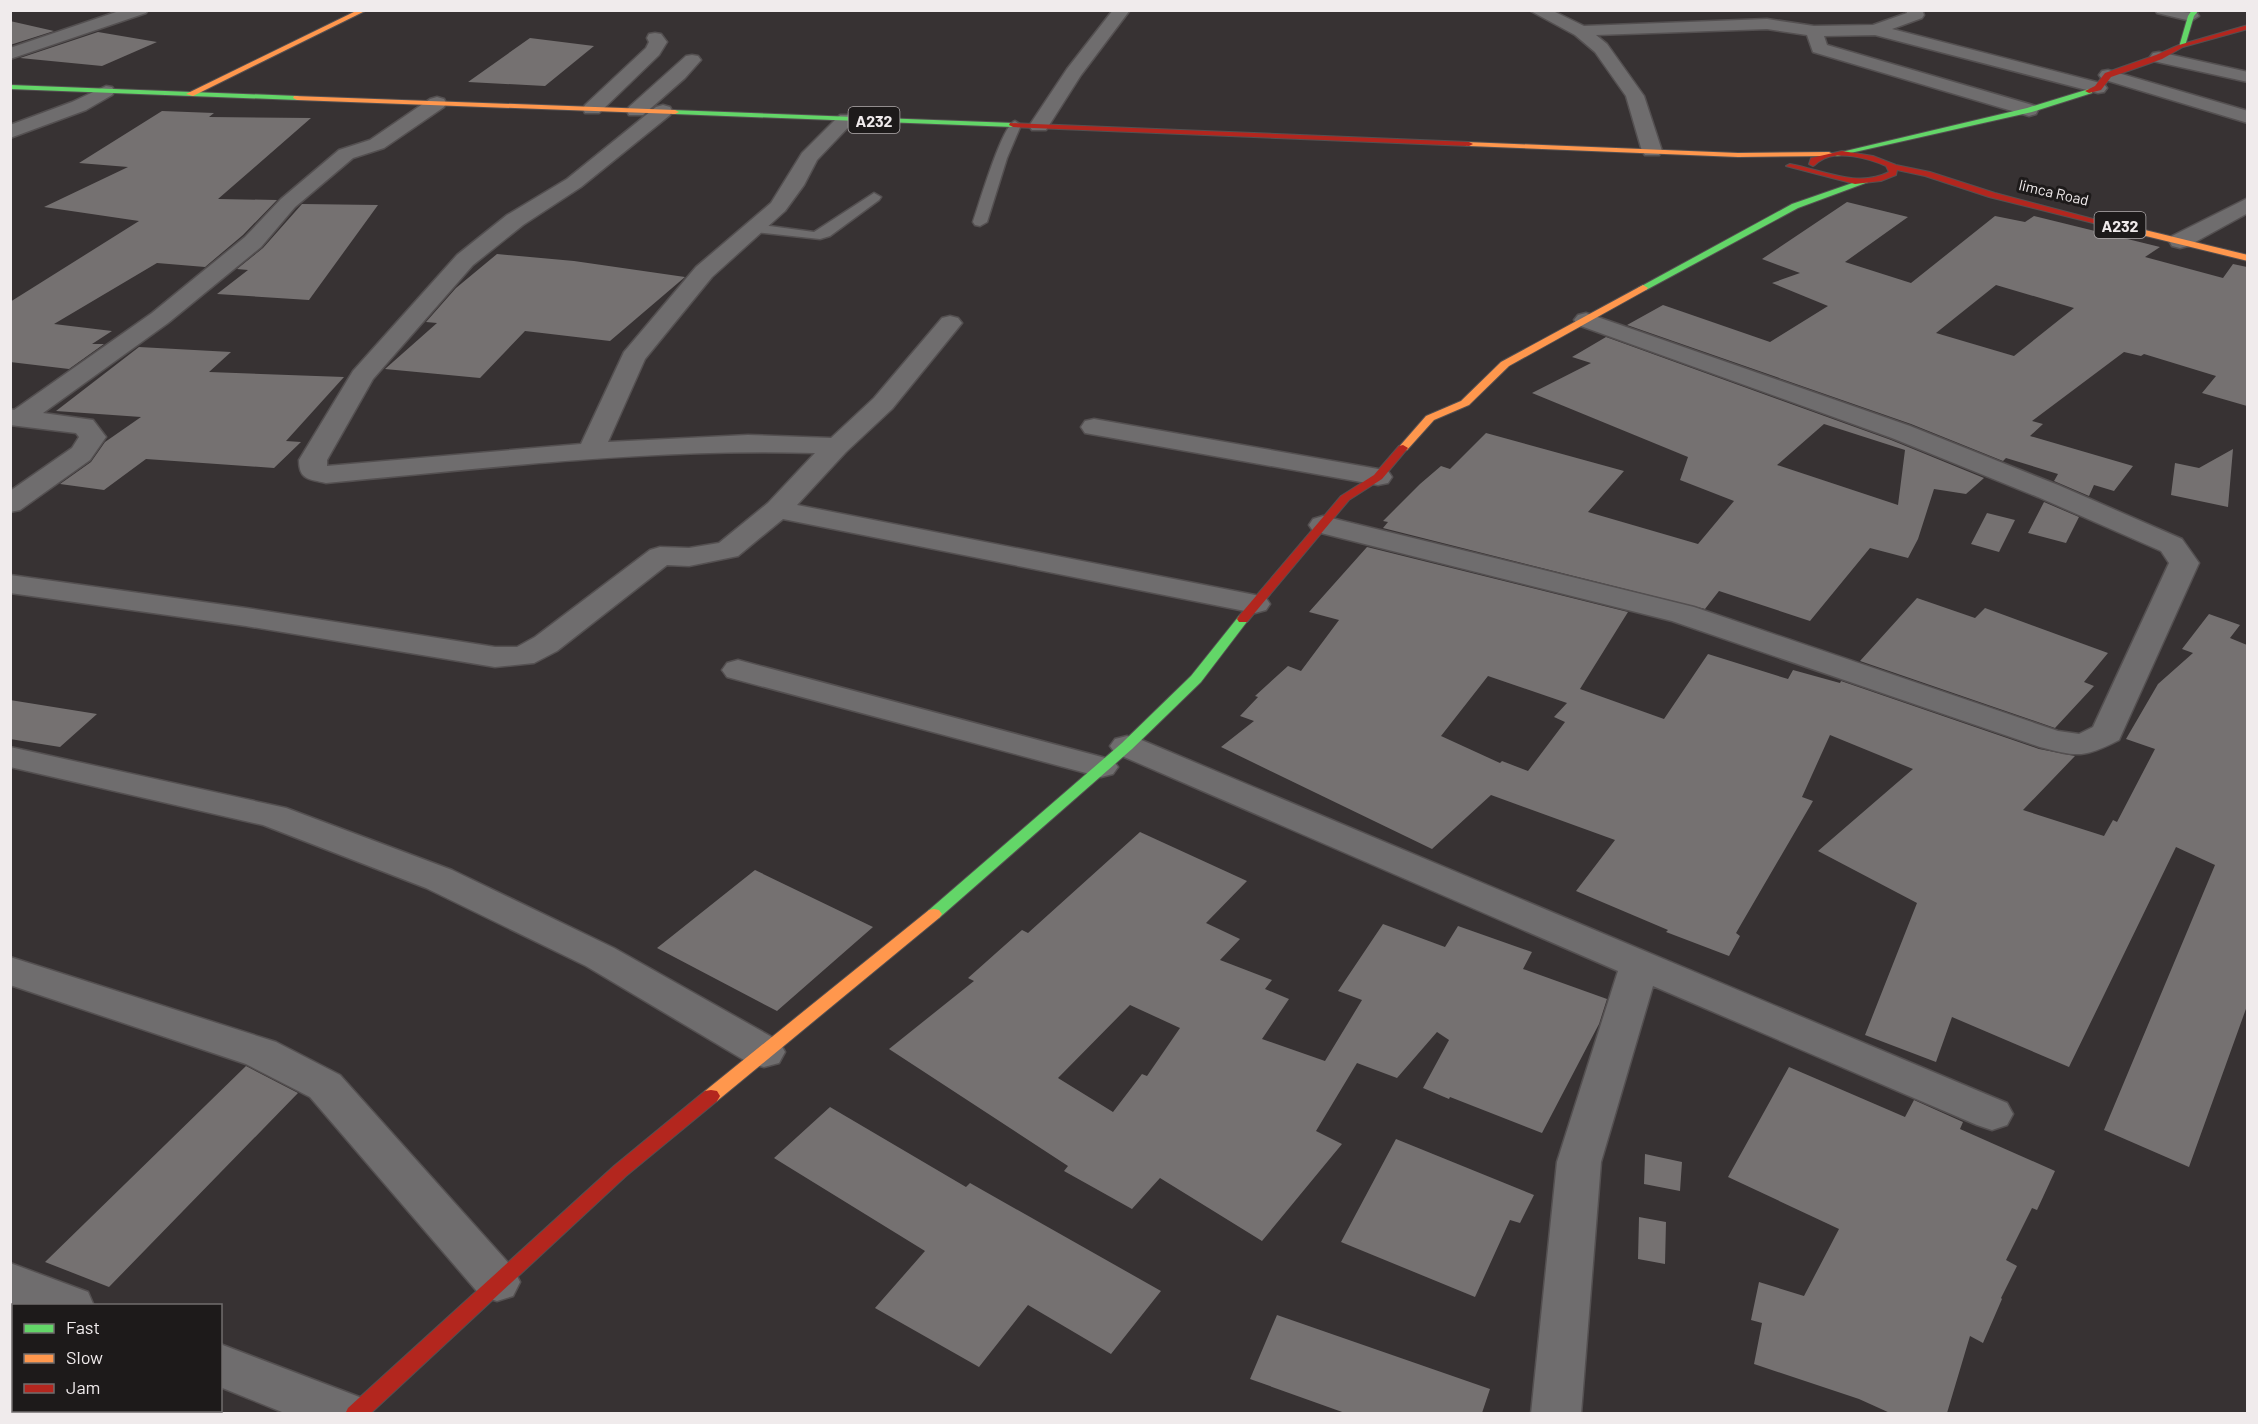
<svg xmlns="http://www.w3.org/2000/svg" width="2258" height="1424" viewBox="0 0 2258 1424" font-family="Barlow,sans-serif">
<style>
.building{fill:#757171;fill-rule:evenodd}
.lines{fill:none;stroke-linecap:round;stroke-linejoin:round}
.lane-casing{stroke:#545051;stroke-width:3}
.street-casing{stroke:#545051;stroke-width:3}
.fast-casing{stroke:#545051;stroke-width:2}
.slow-casing{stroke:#545051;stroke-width:2}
.jam-casing{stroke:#545051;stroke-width:2}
.lane{fill:#6f6d6e;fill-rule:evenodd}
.street{fill:#6f6d6e;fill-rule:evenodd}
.fast{fill:#63d668;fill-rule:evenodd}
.slow{fill:#ff974d;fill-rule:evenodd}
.jam{fill:#b3261e;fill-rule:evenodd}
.labels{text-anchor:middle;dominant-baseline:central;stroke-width:6;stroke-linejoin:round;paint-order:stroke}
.far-street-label{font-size:15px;fill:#f0ebec;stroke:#1d1a1a}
.shield{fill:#1d1a1a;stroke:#b1acad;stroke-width:1.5}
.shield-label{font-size:16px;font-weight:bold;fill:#f0ebec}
</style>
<rect width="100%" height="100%" fill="#373233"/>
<!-- building -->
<path class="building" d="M10 21 54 31 10 45Z
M98 32 157 42 102 66 20 58Z
M530 38 594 46 545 86 468 82Z
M162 111 214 113 209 117 311 118 218 199 277 200 243 235 205 267 157 263 54 324 112 331 92 344H104L69 369 10 362V302L139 221 44 207 128 167 79 163Z
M1847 202 1908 217 1845 262 1911 283 1995 216 2025 222 2034 216 2160 247 2145 257 2223 278 2233 264 2247 267V406L2202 393 2216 376 2144 354 2141 356 2124 352 2032 421 2043 424 2030 436 2133 466 2114 491 2094 485 2089 496 2054 481 2058 474 2006 458 2003 461 1911 424 1627 325 1663 305 1770 342 1828 306 1772 283 1800 273 1762 259ZM1996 285 2074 308 2014 356 1936 333Z
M302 204 378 205 309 300 217 294 248 270 237 269 263 248Z
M497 254 574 261 685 277 610 341 525 331 480 378 385 369 437 323 426 322 456 288Z
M1606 337 1891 440 1984 478 1966 494 1934 489 1918 539 1908 558 1870 548 1810 621 1719 591 1705 609 1383 528 1388 522 1383 521 1420 484 1441 466 1450 469 1486 433 1624 471 1588 512 1698 544 1734 501 1680 480 1688 457 1532 393 1591 363 1572 357ZM1824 424 1905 450 1898 505 1777 465Z
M139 347 231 352 209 372 344 377 286 441 301 442 274 468 146 459 104 490 60 484 91 462 105 442 141 417 56 411Z
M2233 449 2228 507 2171 495 2175 463 2199 468Z
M2044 502 2079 517 2066 543 2028 533Z
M1987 513 2015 520 1999 552 1971 544Z
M1367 547 1628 612 1580 689 1664 719 1708 654 1788 679 1793 670 1840 683 1841 681 2039 749 2075 756 2023 810 2104 836 2113 820 2117 822 2155 749 2126 739 2158 684 2193 653 2182 649 2209 614 2240 625 2230 638 2247 645V1006L2189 1167 2104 1130 2215 865 2176 847 2069 1067 1952 1017 1936 1062 1865 1035 1917 903 1818 851 1913 769 1830 735 1802 797 1813 801 1736 933 1740 936 1729 956 1666 932 1668 930 1576 891 1615 840 1491 795 1432 849 1221 747 1254 721 1240 716 1258 697 1255 696 1288 666 1301 671 1339 620 1309 612ZM1488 676 1567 703 1554 717 1565 722 1528 771 1502 761 1500 763 1441 736Z
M1917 598 1975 618 1985 608 2108 653 2084 682 2094 686 2055 728 1860 661Z
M10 700 97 714 60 747 10 739Z
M1140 832 1247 881 1206 923 1240 939 1220 960 1272 980 1265 989 1289 999 1262 1039 1325 1061 1362 1000 1338 991 1383 924 1445 947 1458 926 1532 952 1523 969 1607 999 1599 1024 1542 1133 1450 1097 1449 1099 1423 1088 1449 1040 1437 1032 1397 1078 1357 1063 1316 1131 1342 1144 1262 1241 1160 1178 1132 1209 1064 1171 1068 1166 889 1049 974 981 968 978 1022 930 1028 933ZM1130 1005 1180 1028 1147 1076 1142 1074 1113 1112 1058 1078Z
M755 870 873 927 777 1011 657 948Z
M246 1066 298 1093 109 1287 45 1262Z
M1789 1067 1905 1117 1914 1100 1963 1122 1960 1129 2055 1171 2037 1210 2032 1208 2006 1260 2017 1266 2001 1298 2002 1299 1983 1343 1970 1336 1947 1413H1890L1859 1399 1754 1364 1762 1323 1751 1320 1759 1282 1804 1296 1839 1229 1728 1177Z
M830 1107 966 1187 970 1183 1161 1291 1111 1354 1028 1305 979 1367 875 1308 925 1251 774 1158Z
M1396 1139 1534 1195 1520 1223 1510 1220 1475 1297 1341 1242Z
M1645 1154 1682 1162 1680 1191 1644 1184Z
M1639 1217 1666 1222 1665 1264 1638 1259Z
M1277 1315 1490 1389 1482 1413H1345L1250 1379Z"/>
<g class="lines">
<!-- lane casing -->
<g class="lane-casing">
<path id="lane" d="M1015 121 1021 125 1007 158 987 222 980 226 975 225 973 222C979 205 1002 125 1015 121Z
M874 193 881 197 879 200 830 236 820 239 755 232 748 228 755 224 814 232Z"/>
</g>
<!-- street casing -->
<g class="street-casing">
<path id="street" d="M122 10H148L146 13 10 59V48Z
M1113 10H1130L1081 75 1046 130H1032L1029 126 1067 69Z
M1529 10H1551L1584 26 1767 19 1814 26 1873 25 1907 13 1906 10H1922L1924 15 1922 18 1892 29 2104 84 2107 88 2104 92 2098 93 1875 35 1824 36 1827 45 2036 106 2038 110 2036 114 2029 116 1813 52 1807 35 1767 29 1596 35 1607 44 1644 96 1662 151 1659 155H1645L1642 151 1626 96 1595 52 1575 35Z
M2155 10 2197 13 2199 16 2191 21 2157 13Z
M655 33 661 34 667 42 659 55 599 113H585L583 109 585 105 646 48 649 42 647 38 649 34Z
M2159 52 2248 72V82L2153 61 2150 57 2153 53Z
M692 55 698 56 701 60 685 78 643 115H629L627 111 629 107 686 56Z
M2108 70 2248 111V123L2102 79 2099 75 2102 71Z
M106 86 112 87 115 91 112 95 86 110 10 138V125L72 102Z
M437 97 444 99 446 103 444 107 384 148 353 158 295 207 261 247 168 323 43 413 93 420 106 437 90 460 20 510 10 512V491L72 448 79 437 76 433 10 425V409L14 410 152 313 245 237 281 199 339 150 370 140 430 99Z
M663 105 670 107 672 111 670 115 581 187 523 225 473 265 373 379 327 460V466L581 444 624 352 696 267 771 203 802 153 840 115H854L856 119 817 160 804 185 785 211 712 277 645 359 608 442 748 435 831 438 874 398 942 318 950 316 958 318 962 323 958 328 892 409 846 452 797 505 1255 595 1266 598 1270 604 1266 610 1255 613 783 519 738 556 689 566 667 565 557 651 534 663 495 667 246 626 10 593V575L246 608 495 647H517L535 637 650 550 660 547 689 548 719 543 768 503 815 453C652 448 489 468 326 483 309 479 299 480 299 460L353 371 457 255 507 215 567 179 656 107Z
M2248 198V213L2188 246 2180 248 2172 246 2169 241 2172 236Z
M1586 313 1910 426 2058 485 2182 539 2199 563 2119 740C2084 758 2078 757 2040 747L1672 621 1313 531 1309 525 1313 519 1323 516 1694 607 2058 731 2079 734 2093 727 2169 563 2161 551 2038 497 1892 438 1578 325 1574 320 1578 315Z
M1094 419 1378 469 1388 471 1392 477 1388 483 1378 485 1085 433 1081 427 1085 421Z
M738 660 1113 760 1118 767 1113 774 1101 777 727 677 722 670 727 663Z
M1127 736 1139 739 2007 1103 2013 1114 2007 1125 1992 1130 1977 1125 1653 986 1601 1162 1581 1414H1531L1557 1162 1618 971 1115 753 1110 746 1115 739Z
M10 747 286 808 452 870 614 948 779 1041 785 1052 779 1063 764 1067 749 1063 586 966 426 888 263 825 10 767Z
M10 957 276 1042 340 1075 513 1268 520 1282 513 1296 497 1301 481 1296 310 1097 246 1064 10 985Z
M10 1263 88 1292 94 1306H18L10 1302Z
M220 1344 362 1398 369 1414H287L220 1387Z"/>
</g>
<!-- fast casing -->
<g class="fast-casing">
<path id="fast" d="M2192 10H2199L2194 16 2185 46 2179 47 2188 16Z
M10 85 297 96 301 98 297 100 10 89Z
M2089 89H2092V93L2032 112 1837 156 1833 154 2027 108Z
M672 110 1013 123 1017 125 1013 127 675 114H672Z
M1864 179 1871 181 1798 208 1646 290 1638 288 1792 204Z
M1243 615 1249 619 1201 682 1132 749 939 918H929L926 914 929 910 1122 743 1191 676 1239 616Z"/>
</g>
<!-- slow casing -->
<g class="slow-casing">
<path id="slow" d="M358 10H367L193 96 186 94Z
M294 96 675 110 679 112 675 114 297 100 293 98Z
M1466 142 1738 153 1829 152 1833 154 1829 156 1738 157 1469 146H1466Z
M2112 222 2248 255V261L2109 227V223Z
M1643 285 1648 288 1646 290 1509 366 1469 405 1434 420 1407 450 1403 451 1398 448 1426 416 1461 401 1501 362Z
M934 909 939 910 942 914 939 918 717 1101 711 1102 705 1101 702 1096 705 1091 929 910Z"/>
</g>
<!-- jam casing -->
<g class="jam-casing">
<path id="jam" d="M2248 25V29L2183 47 2162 59 2111 77 2101 90 2089 93 2085 91 2095 86 2105 73 2156 55 2179 45Z
M1010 123 1469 142 1473 144 1469 146 1013 127 1009 125Z
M1842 151 1873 156 1896 165 1930 172 1995 193 2116 225 2109 227 1989 197 1925 176 1897 170 1896 175 1881 181 1855 184 1786 166 1790 164C1823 170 1857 188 1889 172L1886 166C1870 159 1836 149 1820 161 1817 162 1816 165 1813 166L1809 164 1811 158Z
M1403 445 1408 448 1382 479 1349 500 1247 622H1239L1237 619 1239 616 1341 496 1374 475 1399 446Z
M711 1090 717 1091 720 1096 717 1101 626 1176 370 1414H345L348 1408 614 1166 705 1091Z"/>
</g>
<!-- lane -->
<use href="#lane" class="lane"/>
<!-- street -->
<use href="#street" class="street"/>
<!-- fast -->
<use href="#fast" class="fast"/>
<!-- slow -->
<use href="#slow" class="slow"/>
<!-- jam -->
<use href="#jam" class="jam"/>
</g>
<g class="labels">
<!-- far-street labels -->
<g class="far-street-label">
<text transform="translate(2054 192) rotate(13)">limca Road</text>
</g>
<!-- shield labels -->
<g class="shield">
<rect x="848.5" y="107" width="51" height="26" rx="4.5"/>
<rect x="2094.5" y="212" width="51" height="26" rx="4.5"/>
</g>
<g class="shield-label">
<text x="874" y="120">A232</text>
<text x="2120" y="225">A232</text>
</g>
</g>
<!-- border -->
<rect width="2258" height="1424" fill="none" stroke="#f0ebec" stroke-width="24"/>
<!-- legend -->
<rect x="12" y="1304" width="210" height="108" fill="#1d1a1a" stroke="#716e6e" stroke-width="1.5"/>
<rect x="24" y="1324" width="30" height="9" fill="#63d668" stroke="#716e6e" stroke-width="1.5"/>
<text x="66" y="1334" font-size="18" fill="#f0ebec">Fast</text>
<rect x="24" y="1354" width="30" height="9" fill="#ff974d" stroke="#716e6e" stroke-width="1.5"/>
<text x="66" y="1364" font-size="18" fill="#f0ebec">Slow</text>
<rect x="24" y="1384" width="30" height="9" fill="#b3261e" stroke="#716e6e" stroke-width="1.5"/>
<text x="66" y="1394" font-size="18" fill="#f0ebec">Jam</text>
</svg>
